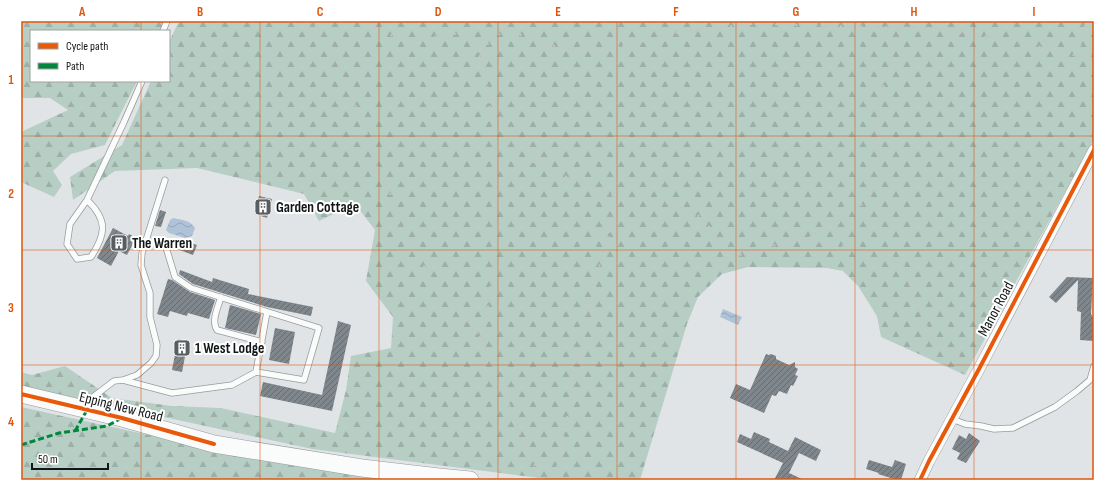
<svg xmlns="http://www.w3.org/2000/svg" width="1115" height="501" viewBox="0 0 1115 501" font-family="'Sofia Sans Condensed',sans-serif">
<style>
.forest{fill:url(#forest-firs)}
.water{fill:url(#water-waves)}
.building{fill:url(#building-hatch)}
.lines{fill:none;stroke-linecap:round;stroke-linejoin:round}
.service-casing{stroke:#989a9c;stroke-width:7}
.minor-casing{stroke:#989a9c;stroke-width:12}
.primary-casing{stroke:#989a9c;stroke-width:18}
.path{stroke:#c4c5c6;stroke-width:2;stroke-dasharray:2 3;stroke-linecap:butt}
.service{stroke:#fafbfb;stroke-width:5.5}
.minor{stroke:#fafbfb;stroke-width:11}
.primary{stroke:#fafbfb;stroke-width:17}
.quiet{stroke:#00873e;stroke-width:3;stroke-dasharray:6 3;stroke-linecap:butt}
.cycleway-casing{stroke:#fff;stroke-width:6}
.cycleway{stroke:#e8590c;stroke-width:4}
.grid{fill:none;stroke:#dd560c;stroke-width:1;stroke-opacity:0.55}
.labels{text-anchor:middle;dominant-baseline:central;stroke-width:4;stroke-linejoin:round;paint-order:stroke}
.poi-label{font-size:15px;font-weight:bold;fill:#121516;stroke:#fff;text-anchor:start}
.street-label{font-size:15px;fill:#121516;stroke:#fff}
.neatline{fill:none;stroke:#dd560c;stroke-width:1.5}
.grid-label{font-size:13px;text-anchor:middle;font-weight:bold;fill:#dd560c}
</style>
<defs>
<pattern id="forest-firs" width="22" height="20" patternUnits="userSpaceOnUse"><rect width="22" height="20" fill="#b7cec4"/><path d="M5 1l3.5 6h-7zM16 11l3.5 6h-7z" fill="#9cb0a8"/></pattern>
<pattern id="water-waves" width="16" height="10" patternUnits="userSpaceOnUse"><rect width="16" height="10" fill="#aec2d8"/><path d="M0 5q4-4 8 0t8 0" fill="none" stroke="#95a6b9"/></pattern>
<pattern id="building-hatch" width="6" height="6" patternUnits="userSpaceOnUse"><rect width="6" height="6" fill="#7f868c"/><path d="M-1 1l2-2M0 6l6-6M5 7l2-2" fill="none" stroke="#676c71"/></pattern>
</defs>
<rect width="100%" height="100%" fill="#e1e4e7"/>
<!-- forest -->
<path class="forest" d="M21 21H164L160 31H31V81H137L105 145 71 154 53 171 62 185 54 197 21 182V132L68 110 50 98H21Z
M179 21H1094V139L965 375 881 337 877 316 858 286 843 271 827 268 748 267 722 274 698 297 687 324 640 480H554L312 449 21 386V372L32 375 65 366 112 398 172 406 221 408 335 433 346 390 351 356 391 348 393 317 366 281 375 230 355 204 319 221 304 194 197 168 115 171 73 200 70 177 122 145 151 81H169V42Z
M21 407 190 444 426 480H21Z"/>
<!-- water -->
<path class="water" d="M173 218C182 220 190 220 195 228L192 236 185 238 169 233 166 230 170 220Z
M723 309 742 317 738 325 720 317Z"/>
<!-- building -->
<path class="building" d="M259 196 272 199 267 218 255 214Z
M160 210 166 212 161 227 155 226Z
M113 228 128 236 129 234 136 238 127 255 119 251 111 266 97 258Z
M181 239 197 245 193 255 177 249Z
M180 270 212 282 213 278 249 289 248 294 313 307 311 316 267 307 193 284 179 274Z
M1067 277 1093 278 1091 314 1094 319V341L1080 340 1081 312 1077 311 1078 280 1056 303 1049 297Z
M168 279 172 280 190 292 215 300 209 319 188 313 187 316 170 311 168 317 157 314Z
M230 305 261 314 256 335 225 328Z
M338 321 351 325 332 411 260 396 263 382 322 395Z
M275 328 295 332 289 364 269 360Z
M178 339 188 341 182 372 172 370Z
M766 354 769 355 771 354 776 356V359L789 365 795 362V367L798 369 795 375 798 376 793 386 791 385 787 394 779 391 776 396 772 395 764 413 730 398 736 384 750 390Z
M754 432 770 439 769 442 788 451 795 437 821 450 816 461 799 453 789 473 804 480H774L783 463 737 442 740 434 751 439Z
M969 433 980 441 966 463 957 459 960 453 952 449 959 435 966 439Z
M869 460 892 467 895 460 906 464 901 480H897L878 474 879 473 866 469Z"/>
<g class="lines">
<!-- service casing -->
<g class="service-casing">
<path id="service" d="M163 31 167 21
M87 200C108 220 106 234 91 257L77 259 67 244 70 224 87 200 124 122 142 81
M221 297C218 307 211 321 217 330L262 342
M256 372 267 312
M123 380 137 375 151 363 156 356 157 345 150 317V293L141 265 142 253 165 180
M89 409 93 397 114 381 123 380 172 393 232 385 256 372 304 380 319 328 191 288 175 277 165 244
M952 419 965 424 981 426 994 429 1013 428 1055 407 1077 391 1090 380 1094 366"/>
</g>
<!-- minor casing -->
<g class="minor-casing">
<path id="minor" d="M920 480 929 461 979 369 1094 150"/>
</g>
<!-- primary casing -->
<g class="primary-casing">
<path id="primary" d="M21 394 122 418 214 444 362 468 439 477 470 480"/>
</g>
<!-- path -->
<path class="path" d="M312 21 330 45 367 133 375 162 399 212 411 243 421 262 483 340
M364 21C379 29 392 38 409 40 418 41 428 39 437 36 467 28 473 41 484 66
M499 21 508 28 524 37 544 44 570 49H595L619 47 681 32 748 24 930 28 1012 40 1078 56 1094 61
M820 21 822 26
M508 28 489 41 483 55 497 162 495 258 483 340 484 346 514 416 522 439 533 459 538 480
M1078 56 1086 21
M489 106 526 142 541 162 552 171 619 198 664 202 692 210 707 224 719 243 728 251 738 255 759 252 785 241 806 240 865 250 892 257 904 266 908 281 927 327 938 341 957 356 971 364
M497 162H541
M806 240 833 219 863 204 874 189 878 179 880 161 877 132 879 103 900 27
M550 480 553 476 559 461 588 304 619 198"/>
<!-- service -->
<use href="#service" class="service"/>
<!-- minor -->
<use href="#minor" class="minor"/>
<!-- primary -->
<use href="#primary" class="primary"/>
<!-- quiet -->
<path class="quiet" d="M75 431 87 410
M21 445 59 433 107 426 122 418"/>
<!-- cycleway casing -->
<g class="cycleway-casing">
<path id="cycleway" d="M21 394 122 418 214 444
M920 480 929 461 979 369 1094 150"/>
</g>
<!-- cycleway -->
<use href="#cycleway" class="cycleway"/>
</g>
<!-- grid -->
<path class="grid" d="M141 21V31M260 21V480M379 21V480M498 21V480M617 21V480M736 21V480M855 21V480M974 21V480M141 81V480M21 136H1094M21 250H1094M21 365H1094"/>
<!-- icons -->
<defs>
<g id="building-square" transform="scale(0.9)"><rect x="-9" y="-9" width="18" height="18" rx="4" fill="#5a5d5f" stroke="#fff"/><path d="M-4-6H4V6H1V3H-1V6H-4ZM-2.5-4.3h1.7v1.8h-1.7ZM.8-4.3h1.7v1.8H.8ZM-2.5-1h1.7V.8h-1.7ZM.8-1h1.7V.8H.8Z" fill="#fff"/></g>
</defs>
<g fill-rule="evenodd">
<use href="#building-square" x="263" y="207"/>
<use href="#building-square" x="119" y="243"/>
<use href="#building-square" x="182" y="348"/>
</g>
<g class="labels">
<!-- poi labels -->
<g class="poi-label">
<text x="276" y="207">Garden Cottage</text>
<text x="132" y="243">The Warren</text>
<text x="195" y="348">1 West Lodge</text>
</g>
<!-- street labels -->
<g class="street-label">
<text transform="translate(996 309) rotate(-62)">Manor Road</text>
<text transform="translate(121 407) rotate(14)">Epping New Road</text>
</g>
</g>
<!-- border -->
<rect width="1115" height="501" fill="none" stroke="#ffffff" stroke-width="44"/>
<!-- legend -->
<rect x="30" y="30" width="140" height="52" fill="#ffffff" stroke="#a0a1a2"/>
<rect x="38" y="43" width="20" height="6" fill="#e8590c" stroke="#a0a1a2"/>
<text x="66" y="50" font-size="12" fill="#121516">Cycle path</text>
<rect x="38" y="63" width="20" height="6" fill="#00873e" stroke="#a0a1a2"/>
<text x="66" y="70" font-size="12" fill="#121516">Path</text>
<!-- scale -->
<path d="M32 463v6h76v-6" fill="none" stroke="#121516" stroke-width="2"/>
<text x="38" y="463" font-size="12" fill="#121516" stroke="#ffffff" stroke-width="3" paint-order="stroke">50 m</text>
<rect x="22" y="22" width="1071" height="457" class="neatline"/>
<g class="grid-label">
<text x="82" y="16">A</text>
<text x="200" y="16">B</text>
<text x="320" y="16">C</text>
<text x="438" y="16">D</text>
<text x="558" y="16">E</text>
<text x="676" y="16">F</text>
<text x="796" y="16">G</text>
<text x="914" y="16">H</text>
<text x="1034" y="16">I</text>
<text x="11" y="84">1</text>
<text x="11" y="198">2</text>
<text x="11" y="312">3</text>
<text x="11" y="426">4</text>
</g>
</svg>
